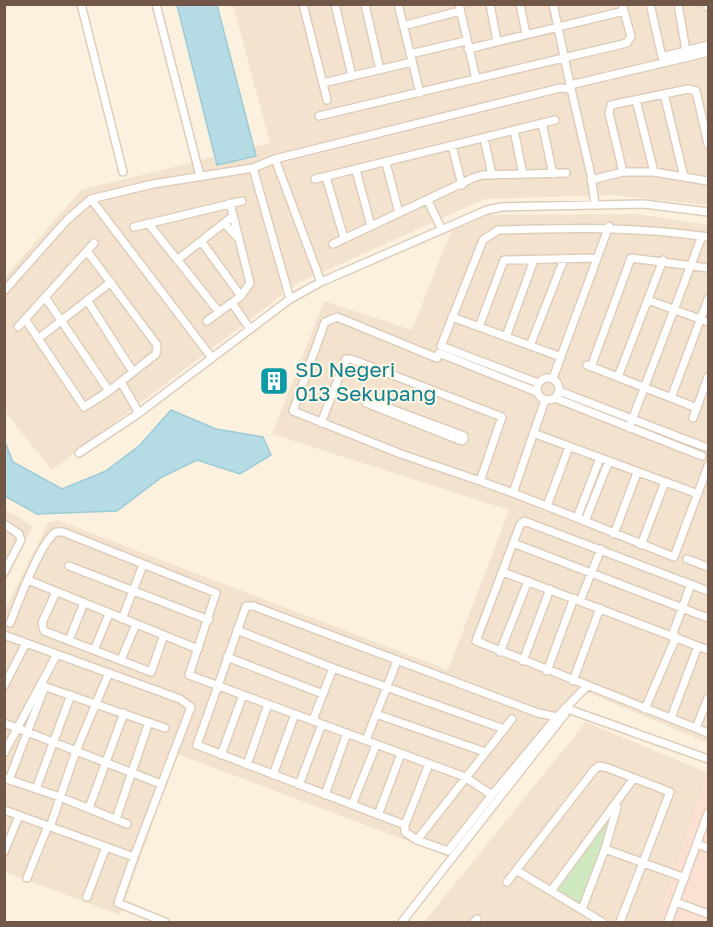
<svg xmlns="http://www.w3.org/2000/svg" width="713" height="927" viewBox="0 0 713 927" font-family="'Golos Text',sans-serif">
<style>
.residential{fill:#f3e3ce}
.commercial{fill:#fce0d3}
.green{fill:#cee8bf}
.water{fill:#b5dce4;stroke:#9bcbd6;stroke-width:1.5}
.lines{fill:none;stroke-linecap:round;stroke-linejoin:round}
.minor-casing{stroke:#dfcdbc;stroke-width:10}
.minor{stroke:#fff;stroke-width:7}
.labels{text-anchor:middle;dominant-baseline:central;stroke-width:4.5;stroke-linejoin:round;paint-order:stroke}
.culture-label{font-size:21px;fill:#0d838f;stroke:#fff5e5;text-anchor:start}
</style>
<rect width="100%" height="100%" fill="#fcf1df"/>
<!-- residential -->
<path class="residential" d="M233 5H708V205L611 195 485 199 298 283 52 470 5 412V277L81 190 270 143Z
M636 214 708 225V743L579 689 447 856 177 754 120 915 5 872 4 612 48 523 57 520 448 670 509 510 272 434 324 301 412 330 451 231 487 215Z
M5 509 33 526 5 578Z
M586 722 708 773 657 922H424Z"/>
<!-- commercial -->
<path class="commercial" d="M708 772V922H657L708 773Z"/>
<!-- green -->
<path class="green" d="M611 816 603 848 582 906 555 890Z"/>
<!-- water -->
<path class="water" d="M177 5H217L256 156 217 165Z
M171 410 216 429 263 437 271 455 240 474 197 460 162 477 117 511 37 514 5 496V442L13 462 62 489 106 471 140 445Z"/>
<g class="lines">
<!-- minor casing -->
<g class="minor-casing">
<path id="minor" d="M81 4 123 172
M156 4 200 176
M303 4 327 100
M335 4 352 76
M365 4 380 70
M398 4 420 93
M459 4 476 79
M490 4 497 42
M520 4 526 34
M553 4 571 89
M650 4 662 57 708 45
M678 4 686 51
M708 4V7
M403 26 460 11
M468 49 624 11
M410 54 466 41
M323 83 412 62
M570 85 705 53
M664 94 684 177
M636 100 654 172
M319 116 627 43 631 36 622 4
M542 123 553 174
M514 130 523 174
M484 138 492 175
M452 146 462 185
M275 159 321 282
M386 163 399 213
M253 168 290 299
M356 170 371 226
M623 172 609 113 611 105 688 89 696 91 708 144
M326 177 344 238
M315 179 555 120
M591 180 623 172H654L708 181
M91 199 153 184 253 168 275 159 560 88 571 89 591 175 595 204
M428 201 442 230
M148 223 219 312
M224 223 239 239
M134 227 242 201
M201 241 241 296
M333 244 473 178 482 175 566 173
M177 260 233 216
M4 291 66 221 91 199 212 358
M45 297 109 391
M87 300 133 372
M648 300 708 322
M232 303 250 329
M452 317 561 357
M25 319 84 407 109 391 156 354 157 345 87 251
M207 321 241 296 250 283 230 203
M18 327 94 243
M479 327 504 260 597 258
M506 337 534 260
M39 338 111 282
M530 346 564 259
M439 353 537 392
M437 358 337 317 325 322 293 411 401 454 480 481
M587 365 697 408
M591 367 631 258 708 268
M618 377 663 260
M537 389a11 11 0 1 1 22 0a11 11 0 1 1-22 0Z
M553 378 609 226
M121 382 139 413
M538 383 441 346 483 240 498 230C571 228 635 226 708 237
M559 391 705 447
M555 398 702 456
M671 398 708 299
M367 400 464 436V439L462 441 366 403Z
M693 418 708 377
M321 423 346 359H351L502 417 480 481 513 493 545 400
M629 428 702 236
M533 433 698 494
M79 453 139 413 290 299 321 282 487 210 501 207 644 204 708 212
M600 458 577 518 674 557 708 466
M513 493 577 518
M547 506 569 447
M585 521 609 461
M4 524 19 534 21 540 4 573
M614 534 637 473
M513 543 708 618
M641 545 665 482
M687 559 708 567
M69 566 209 620
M503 572 708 650
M28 580 198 649
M708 591 524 521 520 525 476 641 708 733
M56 592 42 623 44 631 151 672 164 635
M580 601 601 549
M122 619 143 565
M10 623C18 604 40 542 56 532H63L216 593 189 675 465 777 492 795 557 717 587 686
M237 630 333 668 313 720
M4 635 180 699 191 707 134 857 4 810
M672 636 691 584
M69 640 84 603
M94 650 109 614
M500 652 528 581
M227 657 323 694
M121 660 136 624
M523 661 550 589
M333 668 504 729
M547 671 574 598
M573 681 600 608
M40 685 165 728
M4 686 26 643
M565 708 708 759
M645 709 676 637
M376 714 485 752
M671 718 698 646
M4 723 161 784
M696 728 708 698
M366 740 397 661
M4 753 56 656
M221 755 243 695
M247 765 268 704
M273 775 295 714
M4 778 60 797 127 824
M9 780 45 686
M299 785 322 724
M36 789 71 695
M325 795 347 733
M492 795 448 851 417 840 405 832V825L197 745 246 606H253L538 713 557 717
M352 805 376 745
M89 808 124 713
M378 815 401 754
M116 819 149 722
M405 825 429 764
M50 827 76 751 108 675
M417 840 512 719
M697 844 708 848
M605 849 685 878
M4 852 19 816
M134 857 118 903 165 922
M516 870 602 922
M27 878 48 826
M507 882 594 770 599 766 608 768 670 792 620 922
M551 891 634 778
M87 897 106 847
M676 902 708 914
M582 909 605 849 617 807
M402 922 565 714
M474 922 477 919
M668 922 708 813"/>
</g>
<!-- minor -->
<use href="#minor" class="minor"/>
</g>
<!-- icons -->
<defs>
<g id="building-square" transform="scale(1.5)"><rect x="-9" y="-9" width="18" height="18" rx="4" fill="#0f9aa8" stroke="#fff5e5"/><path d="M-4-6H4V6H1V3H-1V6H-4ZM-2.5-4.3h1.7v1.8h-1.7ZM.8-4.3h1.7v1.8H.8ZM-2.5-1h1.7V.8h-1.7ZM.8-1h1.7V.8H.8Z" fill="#fff"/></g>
</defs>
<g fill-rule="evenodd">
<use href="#building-square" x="274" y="381"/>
</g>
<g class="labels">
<!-- culture labels -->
<g class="culture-label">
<text x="295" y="369">SD Negeri<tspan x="295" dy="24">013 Sekupang</tspan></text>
</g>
</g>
<!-- border -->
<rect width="713" height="927" fill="none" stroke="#715748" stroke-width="12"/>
</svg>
